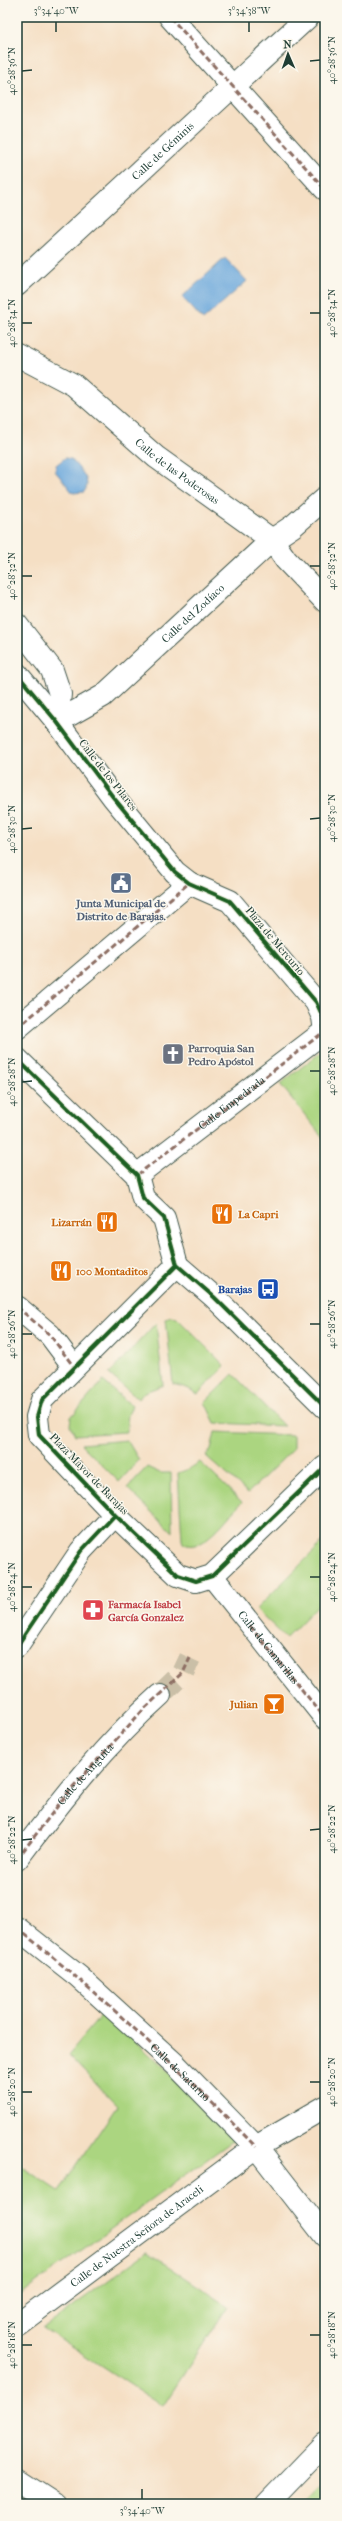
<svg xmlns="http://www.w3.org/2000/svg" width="342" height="2521" viewBox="0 0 342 2521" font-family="'IM FELL French Canon',serif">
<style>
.green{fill:#abd580;stroke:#65895a}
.water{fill:#6ba7dc;stroke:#457288}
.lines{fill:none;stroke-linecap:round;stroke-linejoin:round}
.minor-tunnel{stroke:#cabfa7;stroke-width:22;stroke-dasharray:22 11;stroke-linecap:butt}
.minor-casing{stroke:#3f554a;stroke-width:24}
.minor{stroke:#fff;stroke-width:22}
.quiet{stroke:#8d6e63;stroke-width:3;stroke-dasharray:6 3;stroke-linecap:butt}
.cycleway-casing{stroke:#fbf7ec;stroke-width:6}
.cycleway{stroke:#1b5e20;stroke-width:4}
.ticks{fill:none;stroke:#1f3d34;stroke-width:1.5}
.labels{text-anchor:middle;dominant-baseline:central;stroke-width:3;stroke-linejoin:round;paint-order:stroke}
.street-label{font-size:11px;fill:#1f3d34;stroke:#fbf7ec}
.service-label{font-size:11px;font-weight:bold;fill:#4e5e75;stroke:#fbf7ec}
.worship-label{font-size:11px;font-weight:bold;fill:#5b616d;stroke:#fbf7ec;text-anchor:start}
.food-label{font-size:11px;font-weight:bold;fill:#c56008;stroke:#fbf7ec;text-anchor:start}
.transit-label{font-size:11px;font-weight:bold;fill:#164399;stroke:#fbf7ec;text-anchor:end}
.health-label{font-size:11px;font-weight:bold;fill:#be3a42;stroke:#fbf7ec;text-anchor:start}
.neatline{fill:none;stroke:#1f3d34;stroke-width:1.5}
.ticks-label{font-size:10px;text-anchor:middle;fill:#1f3d34}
</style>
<rect width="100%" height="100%" fill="#fbf7ec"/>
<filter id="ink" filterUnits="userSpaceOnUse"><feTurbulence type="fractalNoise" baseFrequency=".025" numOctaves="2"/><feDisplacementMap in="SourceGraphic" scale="8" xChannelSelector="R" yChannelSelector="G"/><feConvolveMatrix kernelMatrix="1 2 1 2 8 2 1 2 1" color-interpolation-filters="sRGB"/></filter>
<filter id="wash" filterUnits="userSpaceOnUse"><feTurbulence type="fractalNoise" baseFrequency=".012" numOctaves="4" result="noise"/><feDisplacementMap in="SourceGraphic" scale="16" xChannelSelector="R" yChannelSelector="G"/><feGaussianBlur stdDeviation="0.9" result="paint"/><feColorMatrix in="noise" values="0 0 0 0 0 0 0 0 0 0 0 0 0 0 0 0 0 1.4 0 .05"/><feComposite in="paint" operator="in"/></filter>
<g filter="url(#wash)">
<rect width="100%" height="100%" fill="#f5dfc4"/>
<!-- green -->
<path class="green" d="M325 1049V1140L280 1084Z
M172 1317 177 1318 225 1366 198 1394 187 1388 173 1384 166 1319Z
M156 1323 163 1385 145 1392 138 1399 109 1374Z
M233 1374 284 1426 215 1423 205 1402Z
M103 1381 132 1406 128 1415 126 1432 75 1435 70 1425 71 1417Z
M215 1432 293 1435V1449L248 1493 206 1456 211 1449Z
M127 1440 139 1460 119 1482 81 1444Z
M200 1462 242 1502C229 1515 201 1556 183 1543L182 1540 178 1473 189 1469Z
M147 1467 160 1473H171L172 1532 127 1488Z
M325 1540V1598L286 1638 256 1609Z
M104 2012 238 2137 17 2297V2163L59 2191 117 2106 68 2055Z
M147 2252 228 2306 163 2406 43 2328Z
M325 2479V2504H302Z"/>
<!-- water -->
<path class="water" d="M225 258 247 281 203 320 182 297Z
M65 458 71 459C79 469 93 480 84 492L73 493 55 471 56 465Z"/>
</g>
<g filter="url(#ink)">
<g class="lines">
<!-- minor-tunnel -->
<path class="minor-tunnel" d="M160 1695 183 1673 190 1658"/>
<!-- minor casing -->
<g class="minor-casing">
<g id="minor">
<path d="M170 17 325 189"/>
<path id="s1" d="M17 285 308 17"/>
<path id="s2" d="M17 355 74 385 156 457 272 540 286 560 325 601"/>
<path d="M17 625 52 670 60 694 57 722"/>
<path d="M17 674 57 722 113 797 175 872 189 883 230 901 316 1002 323 1017 325 1032"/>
<path id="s3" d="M57 722 103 696 272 540 293 526 325 498"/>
<path d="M17 1028 189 883"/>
<path d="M17 1059 137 1175 143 1198 164 1218 177 1265"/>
<path d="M137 1175 325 1031"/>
<path d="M177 1265 42 1400 37 1417 39 1435 115 1515 178 1575 196 1581 212 1576 325 1467"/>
<path d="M177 1265 214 1297 325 1407"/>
<path d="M17 1307 50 1335 74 1367"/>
<path id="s4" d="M212 1576 325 1718"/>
<path d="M17 1646 81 1551 115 1515"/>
<path d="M17 1859C61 1801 106 1743 160 1695"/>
<path d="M17 1928 78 1976 176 2065 256 2147 325 2236"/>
<path id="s5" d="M17 2325 256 2147 325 2107"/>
<path d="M17 2480 54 2504"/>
<path d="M267 2504 325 2444"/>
</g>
</g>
<!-- minor -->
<use href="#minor" class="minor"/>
<!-- quiet -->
<g class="quiet">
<path d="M170 17 325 189"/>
<path d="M17 1028 189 883"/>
<path id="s6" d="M137 1175 325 1031"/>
<path d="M17 1307 50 1335 74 1367"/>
<path d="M250 1626 325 1718"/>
<path id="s7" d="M17 1859 70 1790 143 1710 183 1673 190 1658"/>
<path id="s8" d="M17 1928C102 1996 180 2069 256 2147"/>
</g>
<!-- cycleway casing -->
<g class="cycleway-casing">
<path id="cycleway" d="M17 674 57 722 113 797 175 872 189 883 230 901 316 1002 323 1017 325 1032
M17 1059 137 1175 143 1198 164 1218 177 1265
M177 1265 42 1400 37 1417 39 1435 115 1515 178 1575 196 1581 212 1576 325 1467
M177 1265 214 1297 325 1407
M17 1646 81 1551 115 1515"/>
</g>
<!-- cycleway -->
<use href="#cycleway" class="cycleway"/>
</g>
</g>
<!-- ticks -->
<path class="ticks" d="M56 22V32M249 22V32M310 61 320 60M22 71 32 70M310 313H320M22 323H32M310 566H320M22 576H32M310 819 320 818M22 829 32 828M310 1071H320M22 1082 32 1081M310 1324H320M22 1334H32M310 1577H320M22 1587H32M310 1830 320 1829M22 1840 32 1839M310 2082H320M22 2092H32M310 2335H320M22 2345H32M142 2489V2499"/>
<!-- icons -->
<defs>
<g id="civic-square" transform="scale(1.15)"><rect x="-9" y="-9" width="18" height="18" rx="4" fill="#5c6f8a" stroke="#fbf7ec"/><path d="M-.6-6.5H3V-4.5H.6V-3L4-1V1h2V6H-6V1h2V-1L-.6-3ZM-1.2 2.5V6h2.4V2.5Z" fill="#fff"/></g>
<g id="church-square" transform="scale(1.15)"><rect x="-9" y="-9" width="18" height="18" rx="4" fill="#6b7280" stroke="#fbf7ec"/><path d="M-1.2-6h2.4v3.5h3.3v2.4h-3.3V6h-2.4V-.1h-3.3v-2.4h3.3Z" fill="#fff"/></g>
<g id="restaurant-square" transform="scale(1.15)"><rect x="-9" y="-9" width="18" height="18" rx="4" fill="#e8710a" stroke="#fbf7ec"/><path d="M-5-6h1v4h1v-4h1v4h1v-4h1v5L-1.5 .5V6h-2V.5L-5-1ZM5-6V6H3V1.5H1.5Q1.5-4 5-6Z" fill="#fff"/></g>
<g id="bus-square" transform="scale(1.15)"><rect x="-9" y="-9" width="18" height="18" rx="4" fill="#1a4fb4" stroke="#fbf7ec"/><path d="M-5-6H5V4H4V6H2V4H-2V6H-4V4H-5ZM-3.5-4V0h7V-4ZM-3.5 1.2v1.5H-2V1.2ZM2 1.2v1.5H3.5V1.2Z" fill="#fff"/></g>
<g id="pharmacy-square" transform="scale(1.15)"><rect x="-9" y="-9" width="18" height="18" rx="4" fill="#e0444e" stroke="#fbf7ec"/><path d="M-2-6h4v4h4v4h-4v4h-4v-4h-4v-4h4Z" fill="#fff"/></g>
<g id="bar-square" transform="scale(1.15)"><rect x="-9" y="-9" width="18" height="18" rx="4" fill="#e8710a" stroke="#fbf7ec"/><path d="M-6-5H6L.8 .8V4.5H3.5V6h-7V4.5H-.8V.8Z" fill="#fff"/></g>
</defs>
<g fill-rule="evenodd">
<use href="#civic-square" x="121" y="883"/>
<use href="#church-square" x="173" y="1054"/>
<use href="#restaurant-square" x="222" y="1214"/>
<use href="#restaurant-square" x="107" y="1222"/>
<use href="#restaurant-square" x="61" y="1271"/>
<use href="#bus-square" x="268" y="1289"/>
<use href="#pharmacy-square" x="93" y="1610"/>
<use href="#bar-square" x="274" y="1704"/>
</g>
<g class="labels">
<!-- street labels -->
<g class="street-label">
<text stroke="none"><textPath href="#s1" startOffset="198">Calle de Géminis</textPath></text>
<text stroke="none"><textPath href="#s2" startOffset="199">Calle de las Poderosas</textPath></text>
<text stroke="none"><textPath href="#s3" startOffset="175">Calle del Zodíaco</textPath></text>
<text transform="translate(108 775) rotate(52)">Calle de los Pilares</text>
<text transform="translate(275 941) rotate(50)">Plaza de Mercurio</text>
<text stroke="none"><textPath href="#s6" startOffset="119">Calle Empedrada</textPath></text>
<text transform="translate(89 1474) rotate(46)">Plaza Mayor de Barajas</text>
<text stroke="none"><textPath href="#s4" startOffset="91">Calle de Camarillas</textPath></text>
<text stroke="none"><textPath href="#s7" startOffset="109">Calle de Anguita</textPath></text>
<text stroke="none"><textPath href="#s8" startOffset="218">Calle de Saturno</textPath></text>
<text stroke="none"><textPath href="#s5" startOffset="149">Calle de Nuestra Señora de Araceli</textPath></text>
</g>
<!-- service labels -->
<g class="service-label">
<text x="121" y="903">Junta Municipal de<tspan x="121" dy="13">Distrito de Barajas.</tspan></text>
</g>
<!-- worship labels -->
<g class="worship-label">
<text x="188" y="1048">Parroquia San<tspan x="188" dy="13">Pedro Apóstol</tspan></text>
</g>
<!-- food labels -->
<g class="food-label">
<text x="238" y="1214">La Capri</text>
<text x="92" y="1222" text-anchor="end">Lizarrán</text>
<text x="76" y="1271">100 Montaditos</text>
<text x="258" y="1704" text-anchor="end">Julian</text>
</g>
<!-- transit labels -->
<g class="transit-label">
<text x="252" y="1289">Barajas</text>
</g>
<!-- health labels -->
<g class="health-label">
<text x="108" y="1604">Farmacía Isabel<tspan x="108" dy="13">García Gonzalez</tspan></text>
</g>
</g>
<!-- margin -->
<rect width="342" height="2521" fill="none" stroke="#fbf7ec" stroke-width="44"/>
<!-- north arrow -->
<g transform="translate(288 54) rotate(358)" stroke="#fbf7ec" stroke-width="3" paint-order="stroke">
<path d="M0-3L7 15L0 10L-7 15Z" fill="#1f3d34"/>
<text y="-6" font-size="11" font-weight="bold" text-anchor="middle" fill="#1f3d34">N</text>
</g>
<rect x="22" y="22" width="298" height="2477" class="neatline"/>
<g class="ticks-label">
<text x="56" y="14">3°34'40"W</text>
<text x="249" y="14">3°34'38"W</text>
<text transform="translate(331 60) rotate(-90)" y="4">40°28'36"N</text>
<text transform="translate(11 71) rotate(-90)" y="4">40°28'36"N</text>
<text transform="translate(331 313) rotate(-90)" y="4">40°28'34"N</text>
<text transform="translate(11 323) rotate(-90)" y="4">40°28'34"N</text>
<text transform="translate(331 566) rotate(-90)" y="4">40°28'32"N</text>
<text transform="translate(11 576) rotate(-90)" y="4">40°28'32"N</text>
<text transform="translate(331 818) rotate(-90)" y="4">40°28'30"N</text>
<text transform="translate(11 829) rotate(-90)" y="4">40°28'30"N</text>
<text transform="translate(331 1071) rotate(-90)" y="4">40°28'28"N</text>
<text transform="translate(11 1082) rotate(-90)" y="4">40°28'28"N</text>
<text transform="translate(331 1324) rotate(-90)" y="4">40°28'26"N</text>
<text transform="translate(11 1334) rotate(-90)" y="4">40°28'26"N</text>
<text transform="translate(331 1577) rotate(-90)" y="4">40°28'24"N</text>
<text transform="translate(11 1587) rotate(-90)" y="4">40°28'24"N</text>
<text transform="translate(331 1829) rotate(-90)" y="4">40°28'22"N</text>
<text transform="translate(11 1840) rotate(-90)" y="4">40°28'22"N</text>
<text transform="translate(331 2082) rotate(-90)" y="4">40°28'20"N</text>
<text transform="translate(11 2092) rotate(-90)" y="4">40°28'20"N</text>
<text transform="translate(331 2335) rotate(-90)" y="4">40°28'18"N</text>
<text transform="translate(11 2345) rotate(-90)" y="4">40°28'18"N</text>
<text x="142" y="2514">3°34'40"W</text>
</g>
</svg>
